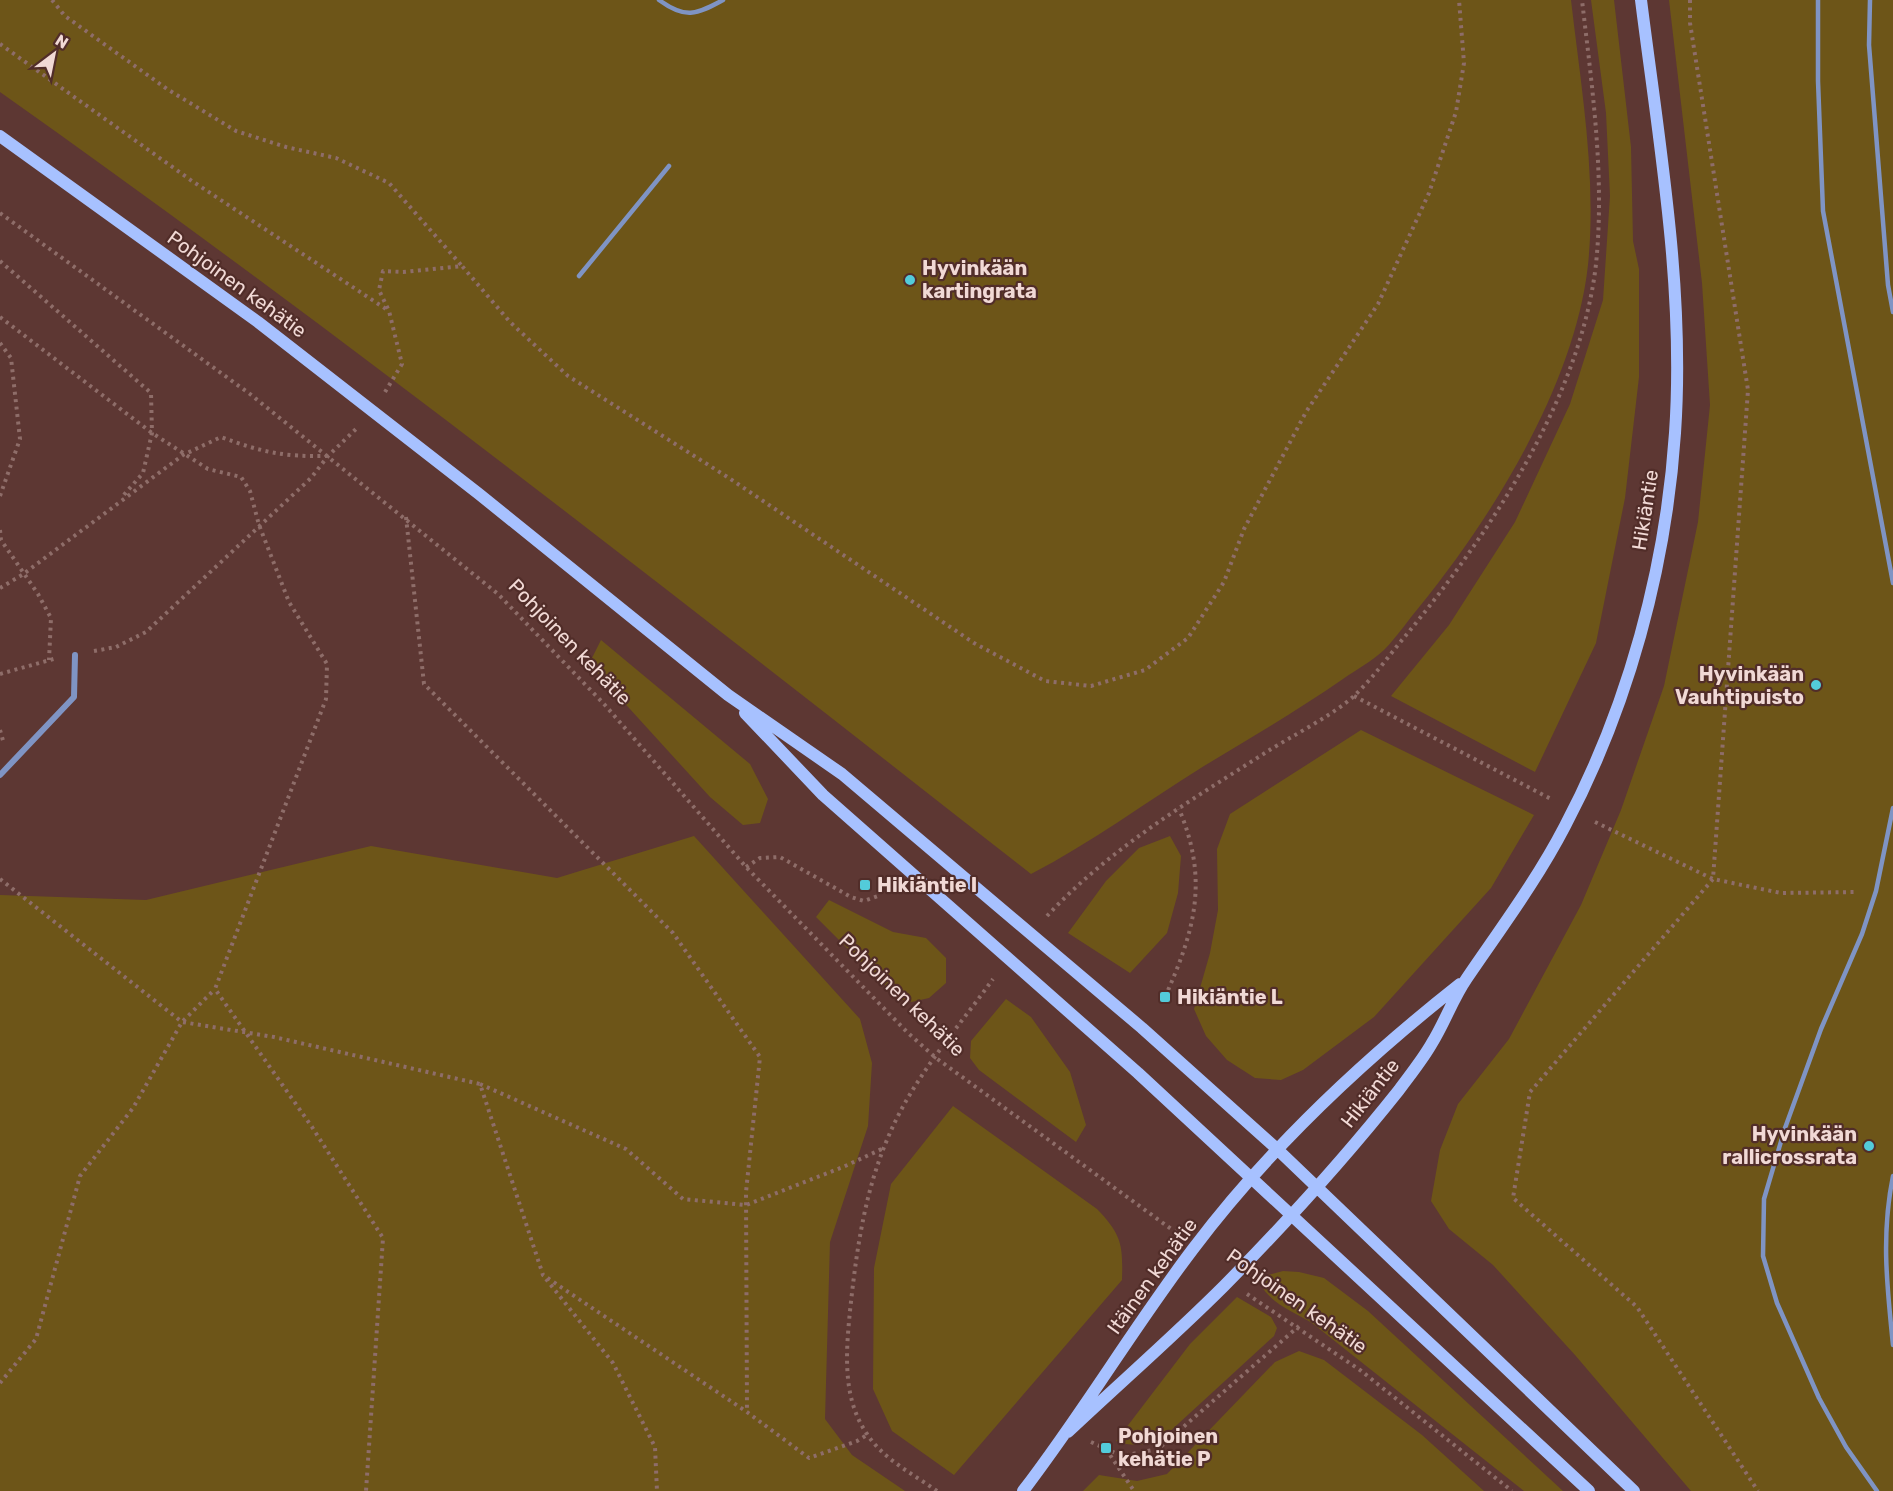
<svg xmlns="http://www.w3.org/2000/svg" width="1893" height="1491" viewBox="0 0 1893 1491" font-family="Rubik,sans-serif">
<style>
.green{fill:#6d5518}
.lines{fill:none;stroke-linecap:round;stroke-linejoin:round}
.path{stroke:#8e6d69;stroke-width:4;stroke-dasharray:3 4.5;stroke-linecap:butt}
.lane{stroke:#7f94c4;stroke-width:4.5}
.street{stroke:#7f94c4;stroke-width:6}
.secondary{stroke:#a7c1ff;stroke-width:12}
.poi-dot{fill:#53cbda;stroke:#512d29;stroke-width:2}
.labels{text-anchor:middle;dominant-baseline:central;stroke-width:4.5;stroke-linejoin:round;paint-order:stroke}
.poi-label{font-size:20px;font-weight:bold;fill:#f1d9d5;stroke:#512d29;text-anchor:start}
.street-label{font-size:20px;fill:#f1d9d5;stroke:#512d29}
</style>
<rect width="100%" height="100%" fill="#5d3733"/>
<!-- green -->
<path class="green" d="M0 0H1571C1581 87 1597 177 1588 265 1575 383 1494 515 1420 606 1408 620 1397 637 1384 650 1372 661 1356 670 1343 679 1298 710 1251 738 1204 766 1146 802 1091 843 1031 874 691 608 352 341 0 92Z
M1591 0H1614L1631 147 1633 241 1639 269V377L1625 498 1596 643 1535 772 1391 696 1449 625 1515 522 1570 404 1603 300 1610 196 1606 113Z
M1669 0H1893V1491H1691L1575 1355 1493 1265 1449 1229 1431 1201 1440 1150 1458 1104 1509 1039 1581 905 1621 810 1664 686 1698 522 1710 405 1702 283Z
M601 640 750 764 768 799 760 823 743 825 710 797 589 664Z
M1361 730 1534 815 1491 888 1374 1017 1303 1070 1281 1080 1255 1078 1227 1060 1206 1036 1194 1009 1210 953 1218 910 1217 849 1230 814Z
M694 836 860 1019 872 1063 868 1126 830 1242 825 1419 852 1455 905 1491H0V895L146 900 371 846 557 878Z
M1170 836 1181 856 1178 893 1167 933 1130 973 1068 933 1106 881 1139 848Z
M829 900 893 932 926 938 946 958V983L929 998 907 1003 881 982 816 917Z
M1006 999 1031 1017 1070 1072 1086 1125 1076 1142 979 1070 970 1058 971 1041Z
M953 1106 1097 1209C1122 1235 1123 1245 1122 1280L954 1475 892 1431 873 1389 874 1268 891 1184Z
M1283 1271 1299 1272 1324 1278 1368 1311 1563 1491H1524L1312 1323C1294 1312 1269 1303 1260 1283L1268 1275Z
M1237 1297 1271 1317 1277 1328 1274 1336 1166 1435C1147 1445 1136 1448 1116 1441L1190 1344Z
M1299 1351 1324 1360 1422 1435 1484 1491H1083L1099 1475 1137 1481 1167 1474 1275 1362Z"/>
<g class="lines">
<!-- path -->
<path class="path" d="M52 0 65 16 167 89 236 131 286 147 336 158 389 183 462 266
M1690 0V23L1748 390 1713 879 1530 1092 1513 1198 1637 1307 1758 1491
M0 44 192 181 389 311
M0 213 250 394 498 594 604 704 746 867 907 1032 936 1058 1178 1234
M0 261 151 393 152 433 143 473 121 498
M0 317 152 433 208 469 241 477 250 491 259 525 289 602 327 664 326 699 215 989 312 1127 383 1238 366 1491
M0 343 11 358 20 439 0 496
M385 392 402 364 389 311 379 290 383 271 403 272 462 266 510 322 568 376 729 478 974 643 1045 681 1091 686 1145 670 1188 638 1224 582 1244 529 1306 412 1378 304 1429 193 1456 112 1464 63 1459 0
M406 517 424 684 673 933 760 1057 746 1192 747 1412
M0 530 1 540 38 594 51 618 49 660
M0 588 22 575 183 455 221 437C261 452 284 457 327 456
M94 651 116 647 146 632 311 478 328 456 357 428
M0 674 57 658
M1354 696 1553 800
M0 730 4 744
M1595 822 1713 879 1781 893 1857 892
M746 867 760 858 780 857 851 897 864 901 878 896
M0 879 182 1022 274 1037 480 1084 543 1275 747 1412 809 1458 857 1441 867 1435
M1047 916C1110 848 1190 801 1268 751 1292 736 1335 714 1355 695 1374 677 1390 654 1407 634 1490 533 1581 397 1596 264 1605 176 1592 87 1582 0
M1165 997C1195 930 1209 880 1179 809
M480 1084 626 1149 683 1199 746 1205 843 1167 884 1148
M546 1279 613 1363 655 1447 657 1491
M1247 1294 1360 1370 1512 1491
M0 1383 36 1339 80 1176 133 1108 182 1022 215 989
M1091 1442 1122 1456 1158 1449 1299 1326
M1106 1449 1134 1491
M937 1491C913 1474 883 1459 867 1434 842 1398 846 1352 850 1311 857 1245 866 1182 895 1122 920 1070 960 1025 993 979"/>
<!-- lane -->
<path class="lane" d="M659 0C685 19 696 15 723 0
M1818 0V81L1823 211 1893 583
M1870 0 1869 45 1888 285 1893 312
M579 276 669 166
M1893 1176C1881 1235 1887 1286 1893 1345
M1877 1491 1846 1447 1819 1398 1777 1303 1763 1256 1764 1199 1785 1128 1821 1029 1862 934 1876 891 1893 808"/>
<!-- street -->
<path class="street" d="M0 775 74 697 75 655"/>
<!-- secondary -->
<path class="secondary" d="M0 136 258 322 479 494 728 695 842 774 1142 1028 1277 1149 1634 1491
M745 713 823 795 1138 1073 1589 1491
M1068 1432C1120 1383 1174 1336 1224 1286 1285 1224 1345 1158 1399 1090 1410 1075 1423 1059 1432 1043 1445 1022 1453 998 1467 978 1501 928 1537 880 1565 826 1628 707 1666 568 1675 433 1685 289 1659 143 1641 0
M1023 1491C1083 1413 1133 1328 1193 1249 1269 1148 1361 1062 1460 984"/>
</g>
<!-- markers -->
<g class="poi-dot">
<circle cx="910" cy="280" r="6"/>
<circle cx="1816" cy="685" r="6"/>
<rect x="859" y="879" width="12" height="12" rx="3"/>
<rect x="1159" y="991" width="12" height="12" rx="3"/>
<circle cx="1869" cy="1146" r="6"/>
<rect x="1100" y="1442" width="12" height="12" rx="3"/>
</g>
<g class="labels">
<!-- poi labels -->
<g class="poi-label">
<text x="922" y="268">Hyvinkään<tspan x="922" dy="23">kartingrata</tspan></text>
<text x="1804" y="674" text-anchor="end">Hyvinkään<tspan x="1804" dy="23">Vauhtipuisto</tspan></text>
<text x="877" y="885">Hikiäntie I</text>
<text x="1177" y="997">Hikiäntie L</text>
<text x="1857" y="1134" text-anchor="end">Hyvinkään<tspan x="1857" dy="23">rallicrossrata</tspan></text>
<text x="1118" y="1436">Pohjoinen<tspan x="1118" dy="23">kehätie P</tspan></text>
</g>
<!-- street labels -->
<g class="street-label">
<text transform="translate(237 284) rotate(36)">Pohjoinen kehätie</text>
<text transform="translate(1645 510) rotate(-81)">Hikiäntie</text>
<text transform="translate(570 642) rotate(46)">Pohjoinen kehätie</text>
<text transform="translate(902 995) rotate(44)">Pohjoinen kehätie</text>
<text transform="translate(1370 1093) rotate(-52)">Hikiäntie</text>
<text transform="translate(1152 1276) rotate(-54)">Itäinen kehätie</text>
<text transform="translate(1297 1301) rotate(35)">Pohjoinen kehätie</text>
</g>
</g>
<!-- north arrow -->
<g transform="translate(54 54) rotate(32)" stroke="#512d29" stroke-width="4.5" paint-order="stroke">
<path d="M0-4.5L10 22L0 15L-10 22Z" fill="#f1d9d5"/>
<text y="-9" font-size="16" font-weight="bold" text-anchor="middle" fill="#f1d9d5">N</text>
</g>
</svg>
